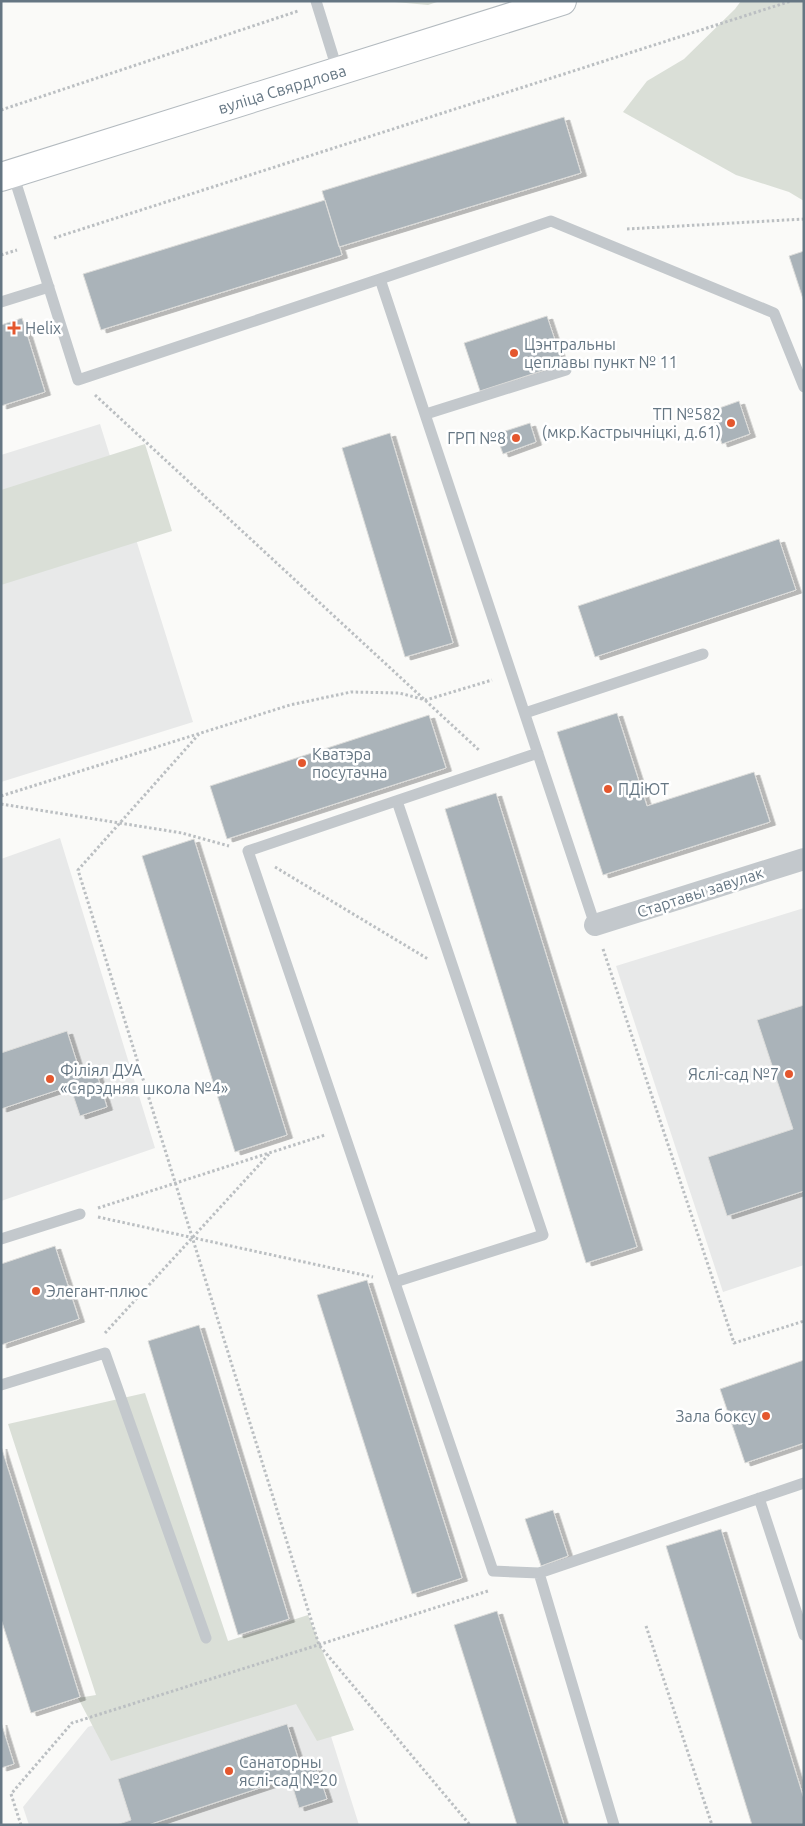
<svg xmlns="http://www.w3.org/2000/svg" width="805" height="1826" viewBox="0 0 805 1826" font-family="Ubuntu,sans-serif">
<style>
.built{fill:#e8e9e9}
.green{fill:#dadfd7}
.building{fill:#aab3b9;stroke:#dcdcda;filter:url(#shadow)}
.lines{fill:none;stroke-linecap:round;stroke-linejoin:round}
.secondary-casing{stroke:#b3babf;stroke-width:30}
.path{stroke:#bbbfc2;stroke-width:3;stroke-dasharray:2.5 2.5;stroke-linecap:butt}
.lane{stroke:#c3c8cc;stroke-width:11}
.street{stroke:#c3c8cc;stroke-width:22}
.secondary{stroke:#fff;stroke-width:28}
.poi-dot{fill:#e4572e;stroke:#fff;stroke-width:2}
.labels{text-anchor:middle;dominant-baseline:central;stroke-width:5;stroke-linejoin:round;paint-order:stroke}
.street-label{font-size:16px;fill:#657683;stroke:#fff}
.poi-label{font-size:16px;fill:#657683;stroke:#fff;text-anchor:start}
</style>
<defs>
<filter id="shadow"><feDropShadow dx="5.5" dy="3" stdDeviation="0" flood-color="#0004"/></filter>
</defs>
<rect width="100%" height="100%" fill="#fafaf8"/>
<!-- built -->
<path class="built" d="M100 424 193 722 1 782V455Z
M60 838 155 1148 1 1201V859Z
M804 908V1265L723 1292 616 966Z
M306 1657 359 1825H29L23 1807 88 1727Z"/>
<!-- green -->
<path class="green" d="M384 1H440L428 5Z
M741 1H804V201L789 192 736 175 623 112 647 81 684 59 735 9Z
M145 444 172 531 1 585V490Z
M145 1393 228 1641 308 1615 354 1730 317 1741 296 1704 111 1761 78 1698 96 1695 8 1424Z"/>
<!-- building -->
<path class="building" d="M564 117 581 173 339 247 322 191Z
M325 200 342 255 101 330 83 274Z
M804 251V302L789 256Z
M547 316 563 364 480 391 464 343Z
M22 318 45 392 1 406V325Z
M739 401 750 434 722 444 711 411Z
M530 423 536 442 503 454 496 434Z
M390 433 453 643 405 657 342 448Z
M779 539 796 590 595 657 578 606Z
M617 713 647 806 754 772 770 822 603 875 557 732Z
M429 715 446 768 227 839 210 786Z
M496 793 637 1247 586 1263 445 809Z
M194 839 287 1135 235 1152 142 856Z
M804 1005V1191L727 1216 708 1157 793 1129 757 1020Z
M67 1031 80 1072 95 1068 107 1107 80 1116 70 1086 1 1109V1053Z
M55 1246 79 1319 1 1345V1264Z
M367 1280 462 1578 412 1594 317 1295Z
M199 1325 289 1619 238 1635 148 1341Z
M804 1360V1443L745 1463 720 1389Z
M1 1446 80 1697 31 1713 1 1619Z
M553 1510 568 1556 541 1566 525 1519Z
M721 1529 804 1799V1825H752L666 1546Z
M497 1611 564 1825H517L454 1625Z
M1 1722 14 1764 1 1768Z
M287 1724 300 1764 314 1760 327 1799 299 1808 290 1778 148 1825H116L131 1820 118 1779Z"/>
<g class="lines">
<!-- secondary casing -->
<g class="secondary-casing">
<path id="secondary" d="M1 177 562 1"/>
</g>
<!-- path -->
<path class="path" d="M1 110 298 11
M627 229 804 219
M54 238 791 1
M1 255 17 250
M95 395 480 751
M199 734 78 870 319 1645 470 1825
M1 796 290 705 351 692 399 693 426 700 492 680
M1 804 182 833 229 846
M275 867 428 959
M603 949 734 1343 804 1321
M98 1208 325 1135
M98 1217 373 1277
M105 1333 270 1153
M646 1626 712 1825
M21 1825 11 1794 72 1723 488 1591"/>
<!-- lane -->
<path class="lane" d="M316 1 338 72
M13 174 78 380 380 279 595 925
M380 279 551 221 774 313 804 387
M1 302 49 287
M426 414 566 370
M525 713 703 654
M538 753 248 851 493 1571 539 1573 614 1825
M1 1239 80 1214
M395 1282 543 1235 397 801
M1 1385 105 1353 206 1638
M759 1498 804 1635
M539 1573 804 1483"/>
<!-- street -->
<path class="street" d="M595 925 804 859"/>
<!-- secondary -->
<use href="#secondary" class="secondary"/>
</g>
<!-- markers -->
<g class="poi-dot">
<path d="M11.5 320.5h5v5h5v5h-5v5h-5v-5h-5v-5h5z"/>
<circle cx="514" cy="353" r="5"/>
<circle cx="731" cy="423" r="5"/>
<circle cx="516" cy="438" r="5"/>
<circle cx="302" cy="763" r="5"/>
<circle cx="608" cy="789" r="5"/>
<circle cx="789" cy="1074" r="5"/>
<circle cx="50" cy="1079" r="5"/>
<circle cx="36" cy="1291" r="5"/>
<circle cx="766" cy="1416" r="5"/>
<circle cx="229" cy="1771" r="5"/>
</g>
<g class="labels">
<!-- street labels -->
<g class="street-label">
<text transform="translate(282 89) rotate(-17)">вуліца Свярдлова</text>
<text transform="translate(700 892) rotate(-18)">Стартавы завулак</text>
</g>
<!-- poi labels -->
<g class="poi-label">
<text x="25" y="328">Helix</text>
<text x="524" y="344">Цэнтральны<tspan x="524" dy="18">цеплавы пункт № 11</tspan></text>
<text x="721" y="414" text-anchor="end">ТП №582<tspan x="721" dy="18">(мкр.Кастрычніцкі, д.61)</tspan></text>
<text x="506" y="438" text-anchor="end">ГРП №8</text>
<text x="312" y="754">Кватэра<tspan x="312" dy="18">посутачна</tspan></text>
<text x="618" y="789">ПДіЮТ</text>
<text x="60" y="1070">Філіял ДУА<tspan x="60" dy="18">«Сярэдняя школа №4»</tspan></text>
<text x="779" y="1074" text-anchor="end">Яслі-сад №7</text>
<text x="46" y="1291">Элегант-плюс</text>
<text x="756" y="1416" text-anchor="end">Зала боксу</text>
<text x="239" y="1762">Санаторны<tspan x="239" dy="18">яслі-сад №20</tspan></text>
</g>
</g>
<!-- border -->
<rect width="805" height="1826" fill="none" stroke="#657683" stroke-width="5"/>
</svg>
